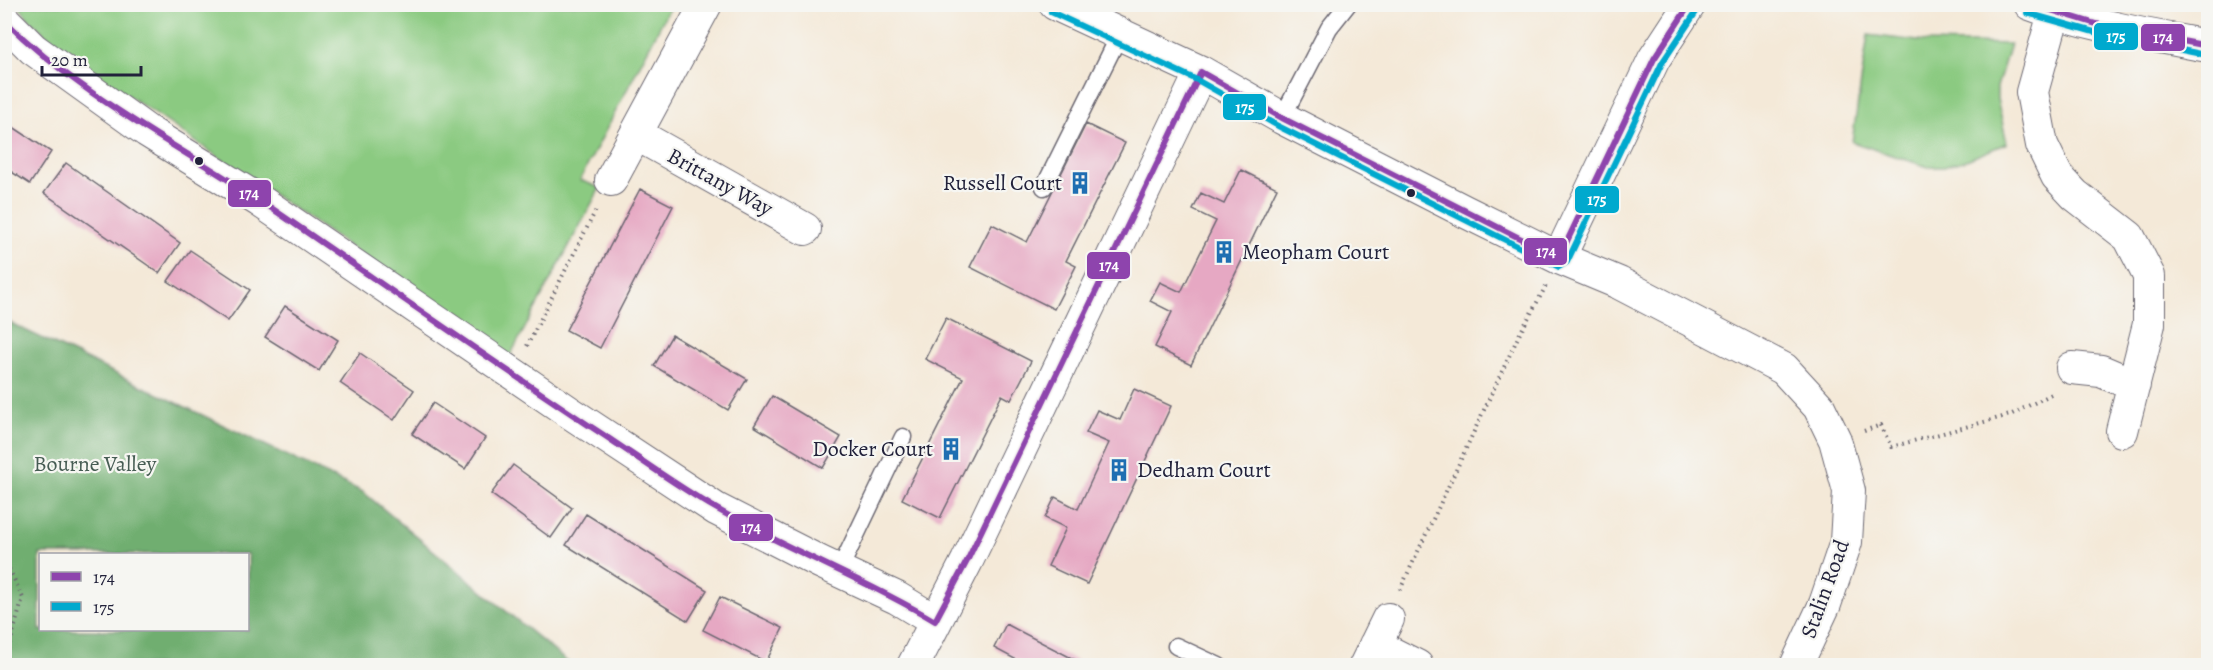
<svg xmlns="http://www.w3.org/2000/svg" width="2213" height="670" viewBox="0 0 2213 670" font-family="Alegreya,serif">
<style>
.green{fill:#8bca81;stroke:#56765e;stroke-width:1.5}
.forest{fill:#70ae6f;stroke:#496855;stroke-width:1.5;fill-rule:evenodd}
.building{fill:#e6a8c3}
.lines{fill:none;stroke-linecap:round;stroke-linejoin:round}
.service-casing{stroke:#6c6872;stroke-width:19}
.minor-casing{stroke:#6c6872;stroke-width:34}
.path{stroke:#6c6872;stroke-width:4;stroke-dasharray:1.5 4.5;stroke-linecap:butt}
.service{stroke:#fff;stroke-width:16}
.minor{stroke:#fff;stroke-width:32}
.bus-1-casing{stroke:#f6f6f2;stroke-width:10}
.bus-2-casing{stroke:#f6f6f2;stroke-width:10}
.bus-1{stroke:#8e44ad;stroke-width:6}
.bus-2{stroke:#00a9ce;stroke-width:6}
.bus-dot{fill:#22223b;stroke:#f6f6f2;stroke-width:2}
.labels{text-anchor:middle;dominant-baseline:central;stroke-width:4.5;stroke-linejoin:round;paint-order:stroke}
.street-label{font-size:22px;fill:#22223b;stroke:#f6f6f2}
.poi-label{font-size:22px;fill:#22223b;stroke:#f6f6f2;text-anchor:end}
.park-label{font-size:22px;fill:#475d54;stroke:#f6f6f2}
.line-badge{stroke:#f6f6f2;stroke-width:2}
.badge-label{font-size:16px;text-anchor:middle;font-weight:bold;fill:#fff}
</style>
<rect width="100%" height="100%" fill="#f6f6f2"/>
<filter id="ink" filterUnits="userSpaceOnUse"><feTurbulence type="fractalNoise" baseFrequency=".0167" numOctaves="2"/><feDisplacementMap in="SourceGraphic" scale="12" xChannelSelector="R" yChannelSelector="G"/><feConvolveMatrix kernelMatrix="1 2 1 2 8 2 1 2 1" color-interpolation-filters="sRGB"/></filter>
<filter id="wash" filterUnits="userSpaceOnUse"><feTurbulence type="fractalNoise" baseFrequency=".008" numOctaves="4" result="noise"/><feDisplacementMap in="SourceGraphic" scale="24" xChannelSelector="R" yChannelSelector="G"/><feGaussianBlur stdDeviation="1.35" result="paint"/><feColorMatrix in="noise" values="0 0 0 0 0 0 0 0 0 0 0 0 0 0 0 0 0 1.4 0 .05"/><feComposite in="paint" operator="in"/></filter>
<g filter="url(#wash)">
<rect width="100%" height="100%" fill="#f4e9d8"/>
<!-- green -->
<path class="green" d="M18 5H671L580 180 600 188 510 356 63 51 28 18Z
M1868 35 1926 42 2010 44 1997 87V99L2007 143 1969 159 1944 167H1928L1852 142Z"/>
<!-- forest -->
<path class="forest" d="M4 320 363 492 571 665H5ZM40 554H248V630H40Z"/>
<g id="blocks">
<!-- building -->
<path class="building" d="M4 121 51 152 30 184 4 167Z
M1086 124 1125 143 1066 261 1076 266 1054 309 970 267 992 224 1027 242Z
M66 163 180 243 159 273 44 193Z
M1241 170 1277 188 1191 365 1155 347 1172 312 1150 301 1160 282 1181 292 1216 221 1193 210 1201 193 1224 204Z
M640 189 673 206 600 348 566 330Z
M190 250 250 290 228 321 168 281Z
M285 306 338 340 319 371 265 337Z
M946 318 1031 361 1011 400 1002 395 940 518 902 499 963 378 925 359Z
M672 335 747 379 728 410 654 366Z
M360 353 414 390 394 420 340 383Z
M1134 389 1171 406 1087 584 1048 566 1066 528 1045 518 1055 497 1078 509 1109 443 1086 433 1097 410 1120 420Z
M772 396 841 437 823 468 754 426Z
M433 403 485 438 465 469 412 434Z
M513 465 572 508 551 538 491 494Z
M586 514 707 590 688 621 566 545Z
M720 597 783 628 766 662 703 630Z
M1006 624 1087 666H1028L994 648Z
M977 660 988 666H974Z"/>
</g>
</g>
<g filter="url(#ink)">
<use href="#blocks" fill-opacity="0" stroke="#6c6872" stroke-width="1.5"/>
<g class="lines">
<!-- service casing -->
<g class="service-casing">
<path id="service" d="M1282 118 1329 28 1348 4
M1044 187 1120 34
M839 571 903 437
M1176 646 1219 666"/>
</g>
<!-- minor casing -->
<g class="minor-casing">
<path id="minor" d="M1055 4 1201 72 1282 118 1464 211 1559 258 1619 283 1784 369 1819 407 1835 440 1849 491 1846 542 1825 604 1796 666
M2030 4C2087 25 2149 35 2208 46
M2054 13 2032 92 2042 145 2057 176 2075 195 2129 237 2149 276V324L2122 431
M4 20 33 49 147 131 260 201 569 412 716 509 820 562 897 598 935 621
M636 134 805 229
M611 180 706 4
M1559 258 1654 59 1690 4
M2072 368 2101 371 2134 385
M1375 645 1417 666
M913 666 967 561 1201 72
M1365 666 1388 619"/>
</g>
<!-- path -->
<path class="path" d="M527 346 597 208
M1864 431 1881 425 1891 447 2010 415 2054 393
M4 558 23 598 4 664
M1400 590 1519 335 1546 286"/>
<!-- service -->
<use href="#service" class="service"/>
<!-- minor -->
<use href="#minor" class="minor"/>
<!-- bus-1 casing -->
<g class="bus-1-casing">
<path id="bus-1" d="M2031 4 2096 24 2208 46
M4 20C80 96 176 144 264 203 374 278 484 356 596 430 636 456 675 485 717 509 788 550 865 579 935 621L967 561 1201 72 1282 118 1559 258 1654 59 1690 4"/>
</g>
<!-- bus-2 casing -->
<g class="bus-2-casing">
<path id="bus-2" d="M1051 12 1197 80 1278 126 1559 267 1567 262 1662 63 1698 9
M2027 13 2094 32 2206 55"/>
</g>
<!-- bus-1 -->
<use href="#bus-1" class="bus-1"/>
<!-- bus-2 -->
<use href="#bus-2" class="bus-2"/>
</g>
</g>
<!-- icons -->
<defs>
<g id="building-bare" transform="scale(1.8)"><path d="M-4-6H4V6H1V3H-1V6H-4ZM-2.5-4.3h1.7v1.8h-1.7ZM.8-4.3h1.7v1.8H.8ZM-2.5-1h1.7V.8h-1.7ZM.8-1h1.7V.8H.8Z" fill="#1f6fb2" stroke="#f6f6f2" stroke-width="2.5" paint-order="stroke"/></g>
</defs>
<g fill-rule="evenodd">
<use href="#building-bare" x="1080" y="183"/>
<use href="#building-bare" x="1224" y="252"/>
<use href="#building-bare" x="951" y="449"/>
<use href="#building-bare" x="1119" y="470"/>
</g>
<!-- markers -->
<g class="bus-dot">
<circle cx="199" cy="161" r="5"/>
<circle cx="1411" cy="193" r="5"/>
</g>
<g class="labels">
<!-- street labels -->
<g class="street-label">
<text transform="translate(720 182) rotate(29)">Brittany Way</text>
<text transform="translate(1825 589) rotate(-70)">Stalin Road</text>
</g>
<!-- poi labels -->
<g class="poi-label">
<text x="1062" y="183">Russell Court</text>
<text x="1242" y="252" text-anchor="start">Meopham Court</text>
<text x="933" y="449">Docker Court</text>
<text x="1137" y="470" text-anchor="start">Dedham Court</text>
</g>
<!-- park labels -->
<g class="park-label">
<text x="95" y="464">Bourne Valley</text>
</g>
</g>
<g class="line-badge">
<rect x="2093" y="22" width="46" height="29" rx="6" fill="#00a9ce"/>
<rect x="2140" y="23" width="46" height="29" rx="6" fill="#8e44ad"/>
<rect x="1222" y="93" width="45" height="28" rx="6" fill="#00a9ce"/>
<rect x="227" y="179" width="45" height="29" rx="6" fill="#8e44ad"/>
<rect x="1574" y="185" width="46" height="29" rx="6" fill="#00a9ce"/>
<rect x="1523" y="237" width="45" height="29" rx="6" fill="#8e44ad"/>
<rect x="1086" y="251" width="45" height="29" rx="6" fill="#8e44ad"/>
<rect x="728" y="513" width="46" height="29" rx="6" fill="#8e44ad"/>
</g>
<g class="badge-label">
<text x="2116" y="42">175</text>
<text x="2163" y="43">174</text>
<text x="1245" y="113">175</text>
<text x="249" y="199">174</text>
<text x="1597" y="205">175</text>
<text x="1546" y="257">174</text>
<text x="1109" y="271">174</text>
<text x="751" y="533">174</text>
</g>
<!-- margin -->
<rect width="2213" height="670" fill="none" stroke="#f6f6f2" stroke-width="24"/>
<!-- legend -->
<rect x="39" y="553" width="210" height="78" fill="#f6f6f2" stroke="#a1a1a9" stroke-width="1.5"/>
<rect x="51" y="572" width="30" height="9" fill="#8e44ad" stroke="#a1a1a9" stroke-width="1.5"/>
<text x="93" y="583" font-size="18" fill="#22223b">174</text>
<rect x="51" y="602" width="30" height="9" fill="#00a9ce" stroke="#a1a1a9" stroke-width="1.5"/>
<text x="93" y="613" font-size="18" fill="#22223b">175</text>
<!-- scale -->
<path d="M42 66v9h99v-9" fill="none" stroke="#22223b" stroke-width="3"/>
<text x="51" y="66" font-size="18" fill="#22223b" stroke="#f6f6f2" stroke-width="4.5" paint-order="stroke">20 m</text>
</svg>
